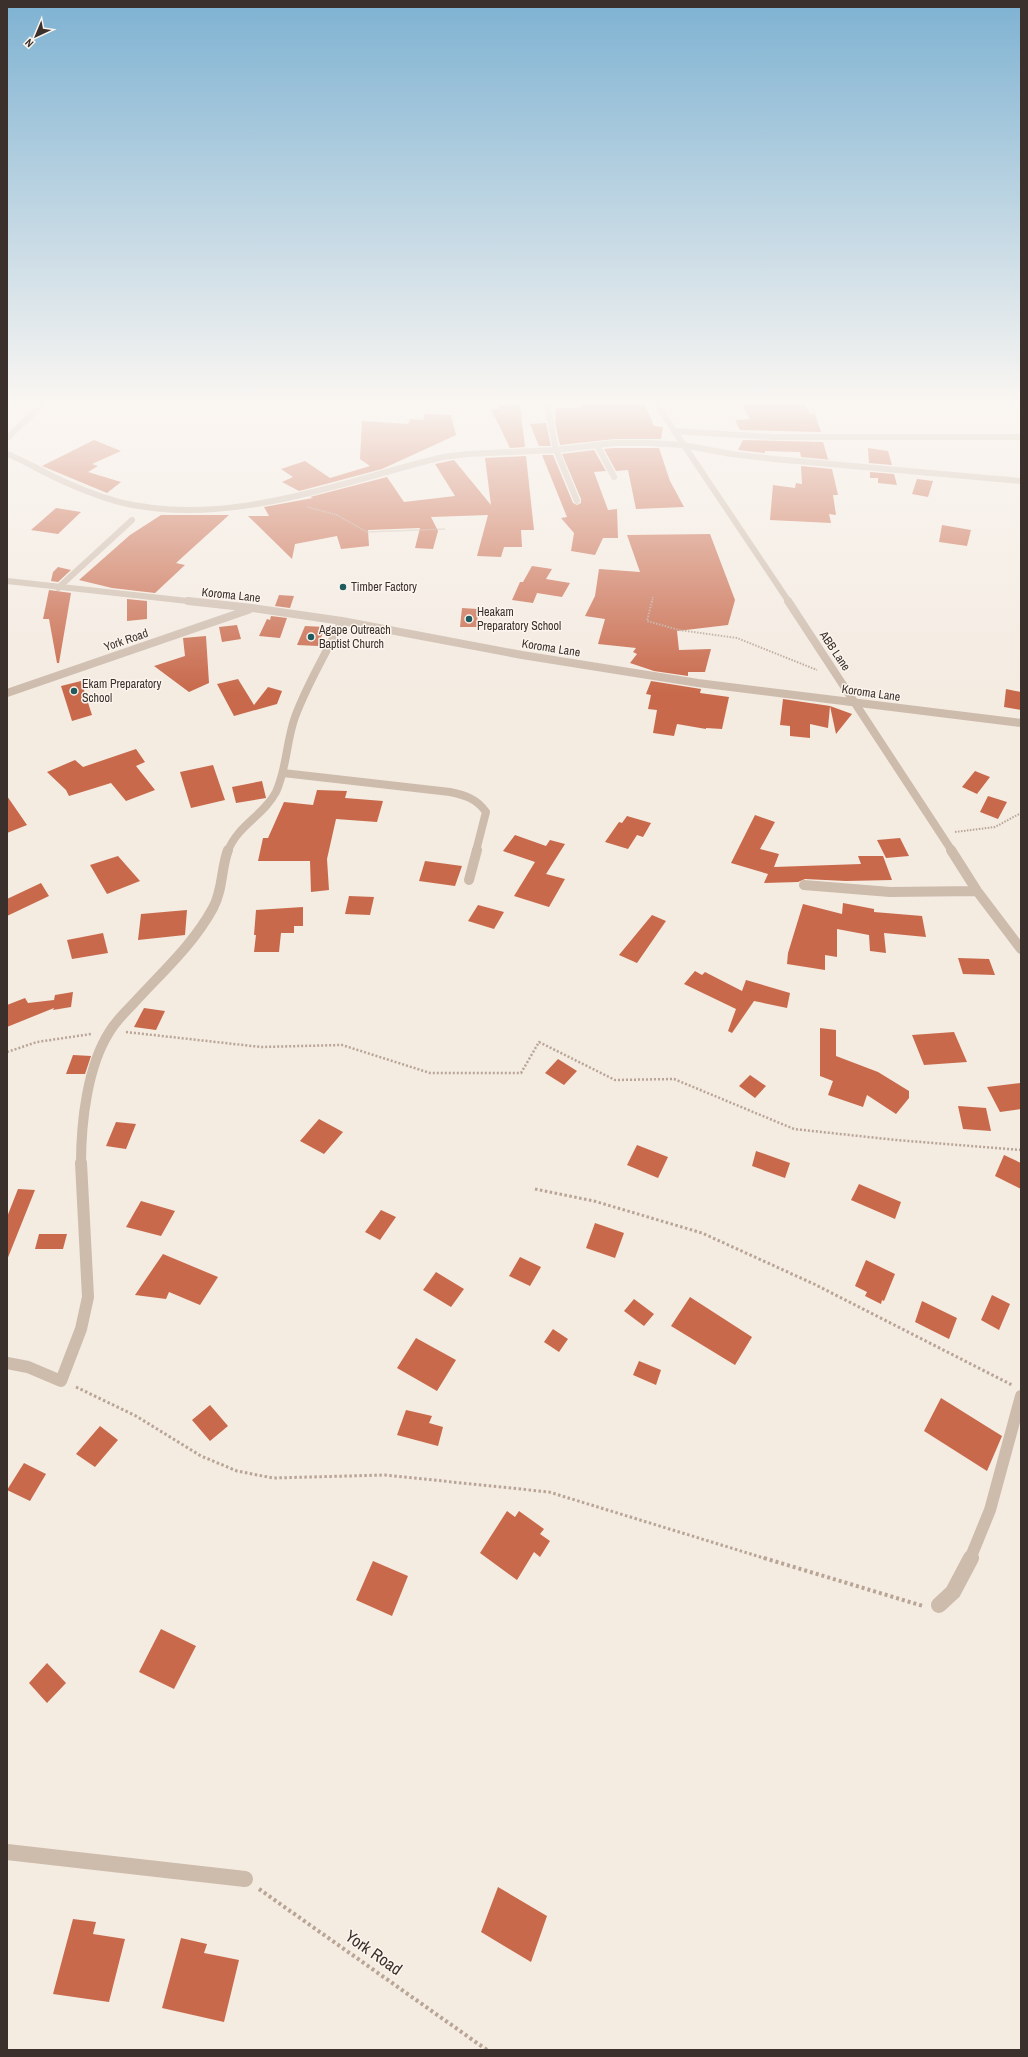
<svg xmlns="http://www.w3.org/2000/svg" width="1028" height="2057" viewBox="0 0 1028 2057" font-family="'Archivo Narrow',sans-serif">
<style>
.building{fill:#c8694b}
.lines{fill:none;stroke-linecap:round;stroke-linejoin:round}
.path-far4{stroke:#b9a596;stroke-width:1.5;stroke-dasharray:1 1;stroke-linecap:butt}
.path-far3{stroke:#b9a596;stroke-width:2;stroke-dasharray:1.5 1.5;stroke-linecap:butt}
.path-far2{stroke:#b9a596;stroke-width:2.5;stroke-dasharray:2 2;stroke-linecap:butt}
.path-far1{stroke:#b9a596;stroke-width:3;stroke-dasharray:2.5 2.5;stroke-linecap:butt}
.path{stroke:#b9a596;stroke-width:4;stroke-dasharray:3 3;stroke-linecap:butt}
.street-far4{stroke:#cdbbac;stroke-width:6}
.street-far3{stroke:#cdbbac;stroke-width:8}
.street-far2{stroke:#cdbbac;stroke-width:10}
.street-far1{stroke:#cdbbac;stroke-width:12}
.street{stroke:#cdbbac;stroke-width:16}
.poi-dot{fill:#1f5a5e;stroke:#fbf5ee;stroke-width:1.5}
.labels{text-anchor:middle;dominant-baseline:central;stroke-width:3;stroke-linejoin:round;paint-order:stroke}
.far-poi-label{font-size:12px;fill:#3b302b;stroke:#fbf5ee;text-anchor:start}
.far-street-label{font-size:12px;fill:#3b302b;stroke:#fbf5ee}
.near-street-label{font-size:17px;fill:#3b302b;stroke:#fbf5ee}
</style>
<rect width="100%" height="100%" fill="#f4ebe1"/>
<!-- building -->
<path class="building" d="M498 405H520L525 447 510 448 491 409H500Z
M580 405H645L654 426 663 427 661 439H614L560 445 555 423 556 408H582Z
M742 405H805L810 414H815L821 432 740 430 735 420 750 419Z
M425 414 451 415 456 435 382 469 322 485 299 491 282 482 293 477 281 469 305 461 330 478 370 466 360 459 362 421 408 424 410 419 423 420Z
M546 423 551 446H539L530 424Z
M94 440 121 451 92 464 98 466 88 472 121 482 107 493 42 466Z
M743 440 823 442 828 459 832 460 801 457 800 452 765 451V453L738 450Z
M614 448H659L670 481 684 507 636 509 628 470 616 471 604 449Z
M868 448 888 451 892 465 869 463Z
M594 450 606 471 594 472 608 510 617 509 618 538H603L595 555 571 551 574 533 561 518 567 517 542 455H553L573 503 577 505 581 503V499L562 454Z
M526 456 534 530H521L522 547H504L501 557 477 556 488 515 431 517 438 531 433 549 415 548 420 528 368 530 369 546 341 549 337 536 295 544 292 559 248 516H269L264 507 313 498 310 497 387 477 404 502 455 496 435 464 454 460 491 505 485 458Z
M801 466 832 469 838 495H833L836 515 829 514 831 523 770 520 773 485 795 488 796 483 802 484Z
M870 472 894 474 897 485 878 483V478H870Z
M917 479 933 481 928 497 912 494Z
M56 508 81 512 58 534 31 530Z
M161 515H229L176 563 185 565 155 593 112 588 79 580 130 535Z
M942 525 971 530 967 546 939 542Z
M710 534 735 600 728 625 677 631 679 650 711 649 705 672H688V676L654 671 630 663 637 654 633 652 636 648 598 644 605 619 585 616 595 596 599 569 640 572 627 535Z
M532 566 552 569 546 579 570 583 562 597 537 593 533 603 512 600 520 582H523Z
M58 567 71 570 58 582 51 581 53 572Z
M49 590 71 593 59 663H57L49 619H43Z
M279 595 294 596 290 608 275 606Z
M127 599 147 601V619L127 621Z
M462 608 478 609 477 627H460Z
M271 616 287 618 280 638 259 636 267 619 270 620Z
M237 625 241 639 222 642 219 627Z
M305 626 325 627 318 646 297 645Z
M206 636 209 683 189 692 154 666 185 656 183 638Z
M238 679 254 705 268 687 282 691 277 704 234 716 217 684Z
M81 681 92 715 72 721 61 686Z
M651 681 701 689 700 693 729 697 722 729 706 728V729L677 724 674 736 653 733 657 710 648 709 651 695 646 694Z
M1006 689 1021 692V710L1004 707Z
M783 699 830 706 852 714 836 734 830 706 828 728 810 724V738L790 736V726L780 725Z
M136 749 145 762 136 766 155 790 126 801 111 783 69 796 66 790 47 772 75 760 83 767Z
M213 765 225 800 191 808 180 772Z
M975 771 990 777 977 794 962 787Z
M262 781 266 798 236 803 232 787Z
M317 790 347 791 345 798 383 801 377 822 336 819 327 859 329 890 311 892 310 861H258L263 838H268L284 802 313 805Z
M7 796 27 825 7 833Z
M988 796 1007 802 998 819 980 812Z
M755 815 775 822 760 849 779 854 774 867 861 864 858 856H883L892 880 846 881 805 879 798 882 764 883 768 874 731 863Z
M627 816 651 823 643 837 637 835 628 849 605 842 619 822 622 823Z
M515 835 546 846 550 840 565 844 546 874 565 879 549 907 514 896 535 862 503 851Z
M900 838 909 856 886 858 877 840Z
M118 856 140 881 107 894 90 865Z
M425 861 462 866 455 886 419 881Z
M41 883 49 896 7 916V899Z
M349 896 374 897 370 915 345 914Z
M843 903 874 909V912L922 916 926 937 884 933 886 953 870 951 869 935 837 929V957L825 955V970L787 964 788 953 803 904 842 914Z
M478 905 504 912 494 929 468 921Z
M303 907V926H294V933H281L279 952H254L256 935H254L256 910Z
M187 910 185 935 138 940 141 914Z
M652 915 666 921 637 963 619 955Z
M103 933 108 953 72 959 67 940Z
M958 958 989 959 995 975 963 974Z
M695 971 702 975 705 972 742 991 746 980 790 993 787 1008 754 1001 732 1033 728 1031 736 1009 684 984Z
M73 992 71 1007 53 1010 54 1008 7 1027V1005L25 998 28 1003 54 1000 55 995Z
M144 1008 165 1011 156 1030 134 1027Z
M820 1028 836 1030V1056L878 1072 909 1091V1098L896 1114 867 1095 863 1107 828 1095 833 1081 820 1076Z
M954 1032 967 1062 924 1065 912 1035Z
M73 1055 91 1056 85 1074H66Z
M558 1059 577 1071 564 1085 545 1073Z
M750 1075 766 1086 755 1098 739 1086Z
M1021 1083V1109L1000 1112 987 1087Z
M958 1106 986 1108 991 1131 963 1129Z
M319 1119 343 1132 324 1154 300 1141Z
M116 1122 136 1124 126 1149 106 1146Z
M637 1145 668 1157 658 1178 627 1165Z
M756 1151 790 1163 785 1178 752 1166Z
M1004 1155 1021 1163V1189L995 1176Z
M859 1184 901 1202 895 1219 851 1200Z
M18 1189 35 1190 7 1260V1217Z
M141 1201 175 1211 161 1236 126 1227Z
M381 1210 396 1217 380 1240 365 1232Z
M595 1223 624 1233 615 1258 586 1248Z
M39 1234H67L63 1249H35Z
M163 1254 218 1277 200 1305 169 1292 166 1299 135 1295Z
M520 1257 541 1267 530 1286 509 1276Z
M866 1260 895 1274 884 1301 882 1300 881 1304 865 1296 867 1292 855 1286Z
M436 1272 464 1289 451 1307 423 1290Z
M992 1295 1010 1304 999 1330 981 1320Z
M690 1297 752 1337 735 1365 671 1326Z
M634 1299 654 1314 644 1326 624 1311Z
M922 1301 957 1318 949 1339 915 1322Z
M553 1329 568 1339 559 1352 544 1342Z
M416 1338 456 1360 437 1391 397 1368Z
M639 1361 661 1370 656 1385 633 1375Z
M941 1398 1002 1436 987 1471 924 1431Z
M210 1405 228 1426 210 1441 192 1420Z
M406 1410 432 1416 429 1423 443 1427 438 1446 397 1435Z
M100 1426 118 1440 95 1467 76 1454Z
M24 1463 46 1474 30 1501 7 1490Z
M507 1511 515 1517 519 1511 544 1529 540 1534 550 1541 540 1557 534 1552 517 1580 480 1553Z
M373 1561 408 1576 392 1616 356 1600Z
M161 1629 196 1646 174 1689 139 1672Z
M47 1663 66 1683 47 1703 29 1683Z
M498 1887 547 1916 531 1962 481 1932Z
M73 1919 96 1922 93 1934 125 1939 109 2002 53 1994Z
M181 1938 207 1944 204 1953 239 1960 224 2022 162 2008Z"/>
<g class="lines">
<!-- path-far4 -->
<path class="path-far4" d="M307 507 337 515 367 532 445 529
M652 602 653 597"/>
<!-- path-far3 -->
<path class="path-far3" d="M652 601 647 621 679 630 737 638 817 670
M955 832 995 827 1021 813"/>
<!-- path-far2 -->
<path class="path-far2" d="M126 1032 261 1047 342 1045 430 1073H521L539 1042 615 1080 674 1079 794 1129 896 1140 1021 1150
M7 1052 37 1042 91 1034"/>
<!-- path-far1 -->
<path class="path-far1" d="M535 1189 594 1201 702 1233 814 1284 1012 1385
M76 1387 136 1416 201 1456 237 1471 273 1478 385 1475 549 1492 767 1559"/>
<!-- path -->
<path class="path" d="M764 1558 923 1606
M259 1889 487 2050"/>
<!-- street-far4 -->
<path class="street-far4" d="M547 405 556 450 577 501
M657 405 789 602
M674 431 774 437H1021
M7 438 42 405
M597 445 614 477
M7 454C21 459 34 467 48 474 70 485 94 495 119 502 227 529 339 482 443 457L468 454 556 450 614 443H648L683 445 731 454 774 459 1021 481
M7 581 197 602
M58 588 132 520"/>
<!-- street-far3 -->
<path class="street-far3" d="M188 601 252 608 342 621 522 655 698 683 1021 723
M788 601 952 851
M7 693 248 610
M283 773 450 792C465 795 477 799 486 812L476 851
M228 851C237 826 264 815 276 792 287 768 286 742 295 717 307 684 326 653 342 621"/>
<!-- street-far2 -->
<path class="street-far2" d="M951 850 977 891 1021 949
M469 880 477 850
M804 885 890 892 977 891
M81 1164C81 1123 87 1066 110 1031 116 1021 125 1012 133 1004 161 973 193 945 213 908 223 890 221 868 228 850"/>
<!-- street-far1 -->
<path class="street-far1" d="M7 1363 28 1367 61 1381 81 1329 88 1297 81 1163
M970 1559 990 1510 1021 1396"/>
<!-- street -->
<path class="street" d="M939 1605 953 1592 971 1558
M7 1852 245 1879"/>
</g>
<!-- sky -->
<linearGradient id="sky" x2="0" y2="1"><stop stop-color="#7eb2d2"/><stop offset="0.58" stop-color="#faf6f2"/><stop offset="1" stop-color="#faf6f2" stop-opacity="0"/></linearGradient>
<rect width="1028" height="693" fill="url(#sky)"/>
<!-- markers -->
<g class="poi-dot">
<circle cx="343" cy="587" r="4"/>
<circle cx="469" cy="619" r="4"/>
<circle cx="311" cy="637" r="4"/>
<circle cx="74" cy="691" r="4"/>
</g>
<g class="labels">
<!-- far-poi labels -->
<g class="far-poi-label">
<text x="351" y="587">Timber Factory</text>
<text x="477" y="612">Heakam<tspan x="477" dy="14">Preparatory School</tspan></text>
<text x="319" y="630">Agape Outreach<tspan x="319" dy="14">Baptist Church</tspan></text>
<text x="82" y="684">Ekam Preparatory<tspan x="82" dy="14">School</tspan></text>
</g>
<!-- far-street labels -->
<g class="far-street-label">
<text transform="translate(231 595) rotate(6)">Koroma Lane</text>
<text transform="translate(126 640) rotate(-19)">York Road</text>
<text transform="translate(551 648) rotate(9)">Koroma Lane</text>
<text transform="translate(835 651) rotate(56)">ABB Lane</text>
<text transform="translate(871 693) rotate(8)">Koroma Lane</text>
</g>
<!-- near-street labels -->
<g class="near-street-label">
<text transform="translate(374 1952) rotate(35)">York Road</text>
</g>
</g>
<!-- border -->
<rect width="1028" height="2057" fill="none" stroke="#3b302b" stroke-width="16"/>
<!-- north arrow -->
<g transform="translate(36 36) rotate(224)" stroke="#fbf5ee" stroke-width="3" paint-order="stroke">
<path d="M0-3L7 15L0 10L-7 15Z" fill="#3b302b"/>
<text y="-6" font-size="11" font-weight="bold" text-anchor="middle" fill="#3b302b">N</text>
</g>
</svg>
